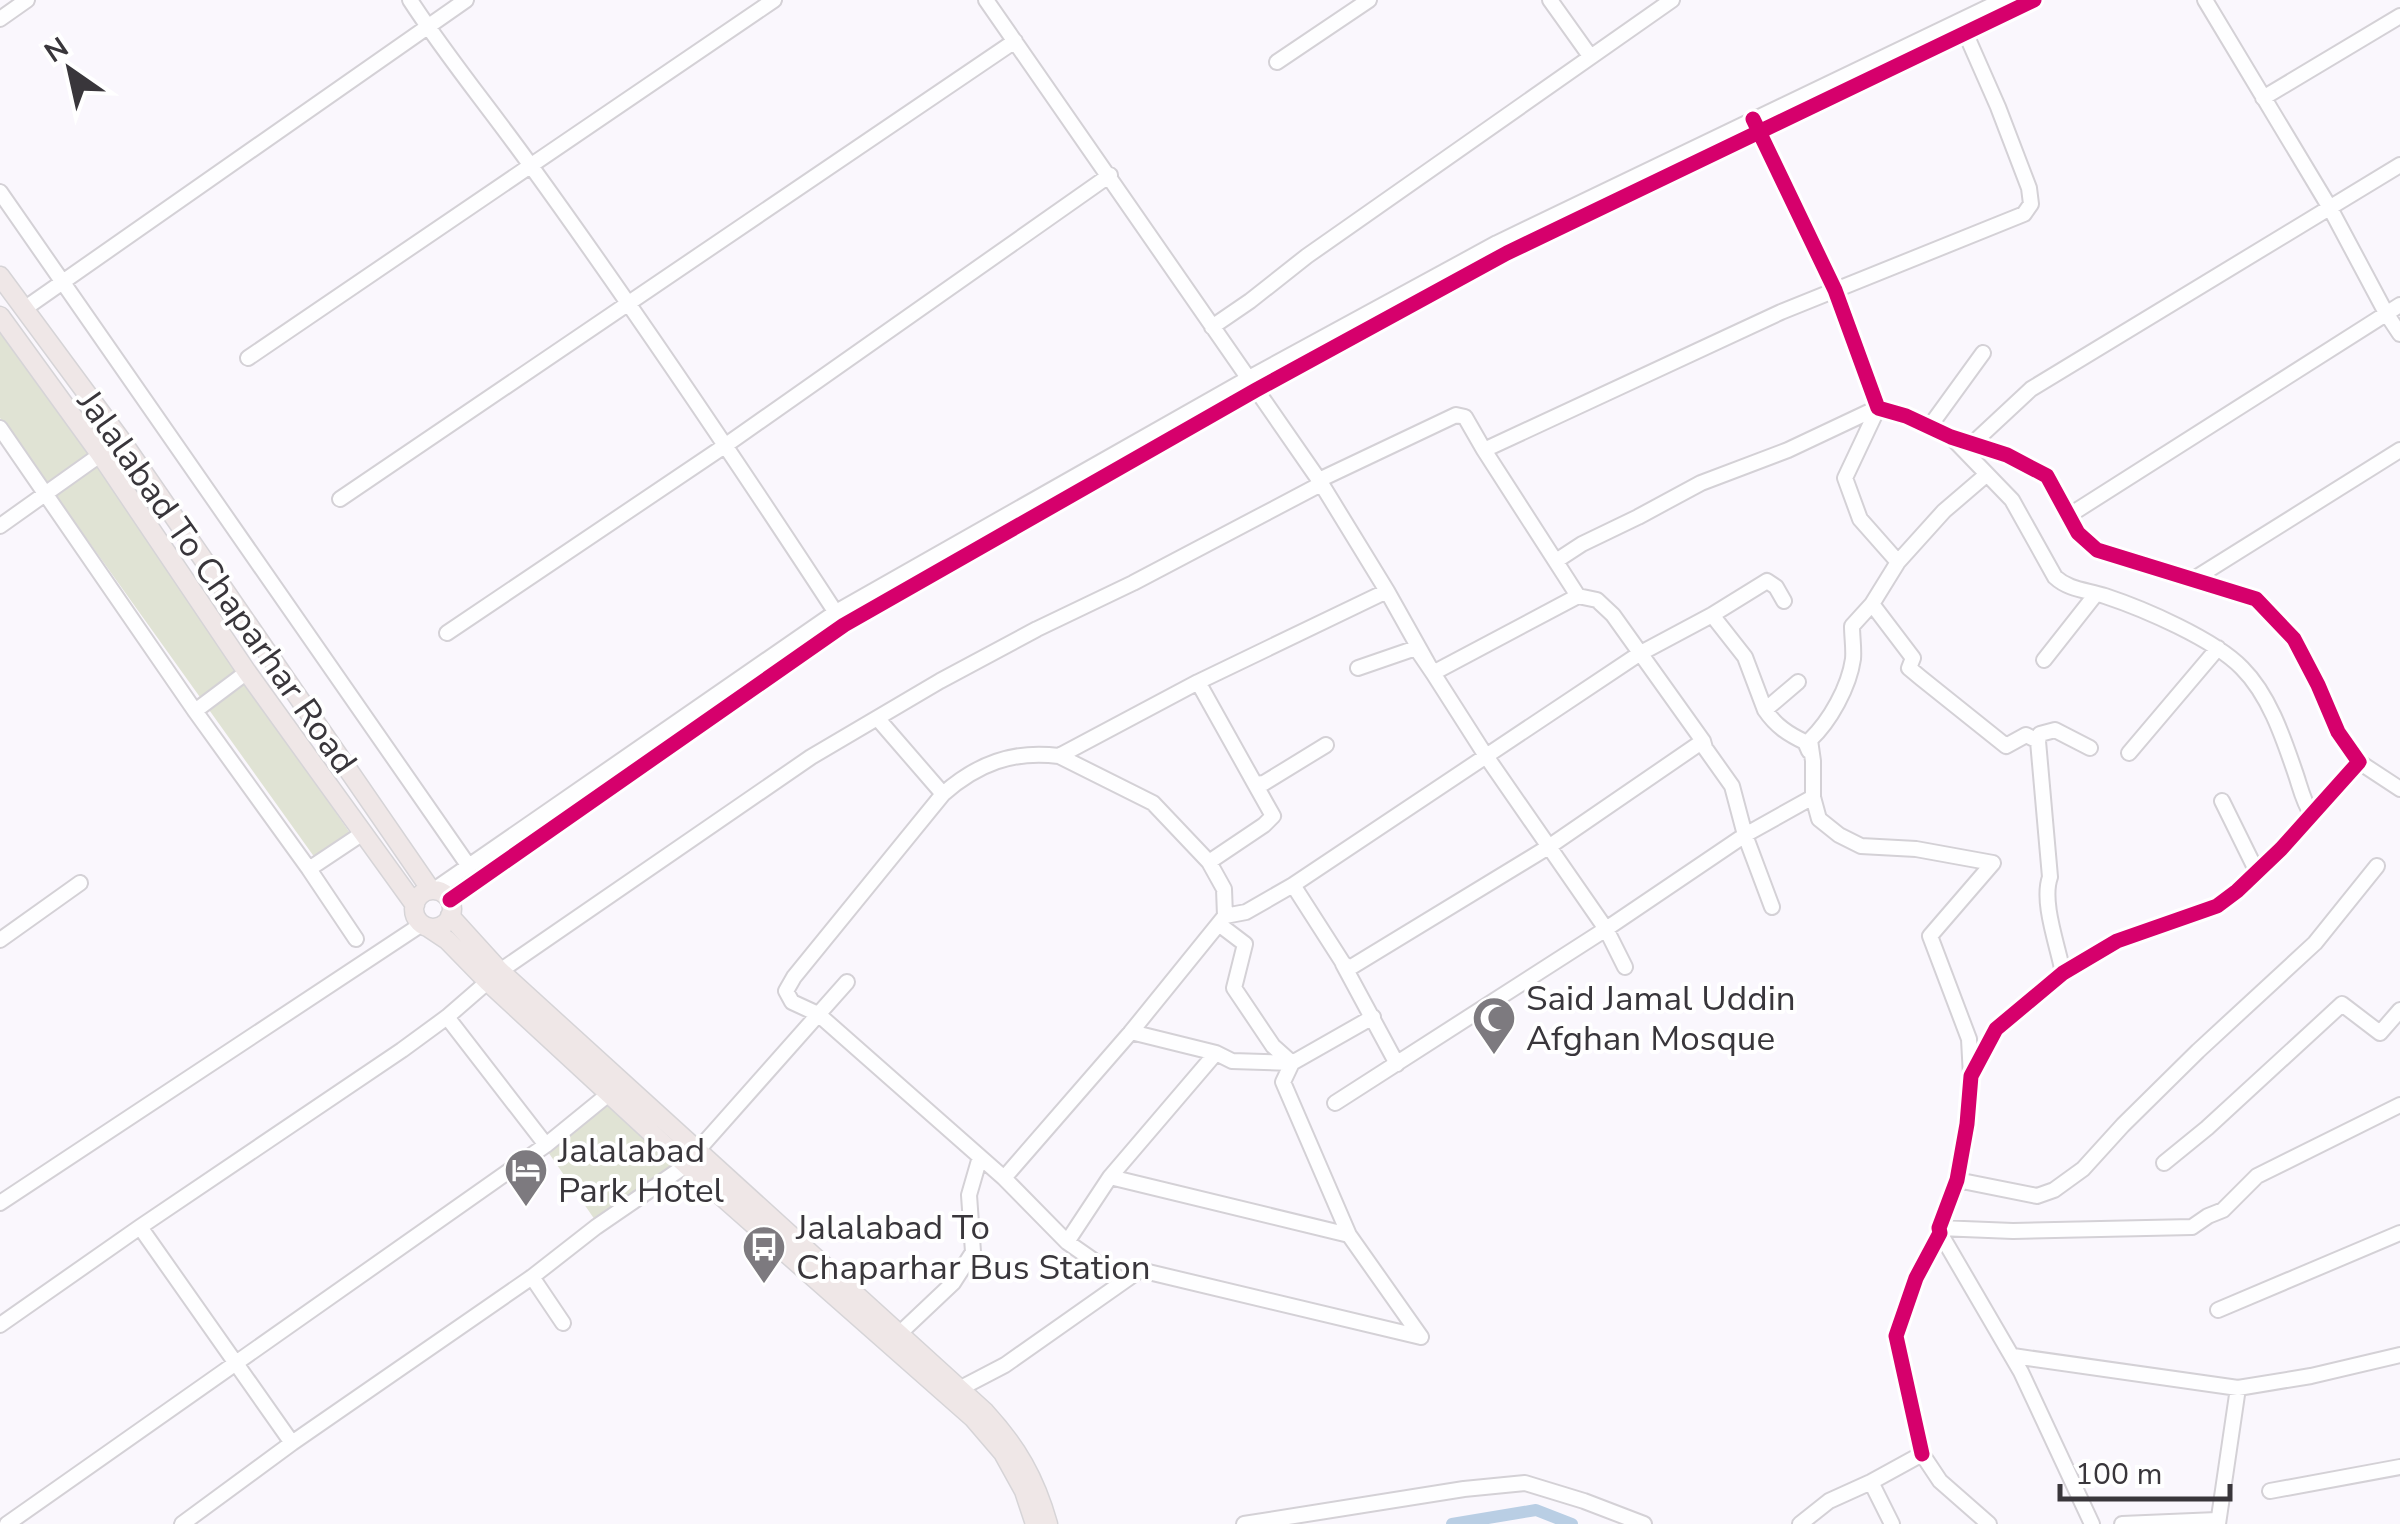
<svg xmlns="http://www.w3.org/2000/svg" width="2400" height="1524" viewBox="0 0 2400 1524" font-family="'Nunito Sans',sans-serif">
<style>
.green{fill:#e0e3d4}
.lines{fill:none;stroke-linecap:round;stroke-linejoin:round}
.canal{stroke:#b9cee4;stroke-width:12}
.minor-casing{stroke:#d4d1d6;stroke-width:18}
.major-casing{stroke:#d6d4d7;stroke-width:21}
.minor{stroke:#fefeff;stroke-width:14}
.major{stroke:#efe7e7;stroke-width:18}
.cycleway-casing{stroke:#fff;stroke-width:21}
.cycleway{stroke:#d6006c;stroke-width:15}
.labels{text-anchor:middle;dominant-baseline:central;stroke-width:8;stroke-linejoin:round;paint-order:stroke}
.street-label{font-size:35px;fill:#39363b;stroke:#fff}
.poi-label{font-size:35px;fill:#39363b;stroke:#fff;text-anchor:start}
</style>
<rect width="100%" height="100%" fill="#faf7fd"/>
<!-- green -->
<path class="green" d="M0 325 352 836 315 858 6 426 0 418Z
M611 1102 675 1165 595 1220 546 1149Z"/>
<g class="lines">
<!-- canal -->
<path class="canal" d="M1452 1524 1536 1510 1572 1524"/>
<!-- minor casing -->
<g class="minor-casing">
<path id="minor" d="M410 0C447 57 491 110 531 166 638 314 740 466 840 619
M986 0 1319 480 1456 415 1465 417 1484 450 1578 596 1597 600 1613 615 1703 741 1705 748 1732 786 1745 835 1772 907
M1550 0 1590 56
M2205 0 2330 208 2386 313 2400 334
M0 19 27 0
M1277 62 1369 0
M2263 98 2400 16
M1753 119 1835 290 1878 408 1906 416 1951 437 2007 455 2047 476 2078 533 2097 550 2256 599 2294 639 2318 685 2338 732 2359 762 2281 849 2237 891 2217 906 2117 941 2063 973 1996 1029 1971 1076 1967 1124 1957 1180 1939 1228 1940 1233 1916 1278 1896 1336 1922 1454
M0 192 468 865
M24 309 466 0
M1212 327 1250 301 1307 256 1672 0
M248 358 774 0
M1878 408 1845 478 1860 519 1898 562 1872 604 1852 626C1852 637 1854 649 1853 659 1849 687 1830 721 1810 740L1813 761V797L1819 819 1839 835 1861 846 1916 849 1993 863
M1930 426 1983 353
M0 428 195 711 309 869 356 939
M1955 441 2012 500 2055 577C2069 590 2087 590 2105 596 2144 609 2214 639 2242 668 2269 695 2283 737 2295 772 2300 786 2303 802 2312 815
M1972 444 2031 389 2400 165
M1484 450 1781 312 2024 214 2031 204 2029 188 1998 107 1965 32
M1319 480 1387 591 1433 673 1486 756 1606 929 1625 967
M340 499 1015 41
M2068 516 2400 305
M0 526 121 440
M1556 561 1582 544 1638 517 1701 483 1788 450 1877 408
M1898 562 1944 511 1986 475
M2194 579 2400 450
M1872 604 1913 658 1909 668 1921 678 2006 746 2026 735 2038 741
M1712 615 1745 657 1765 710C1776 726 1788 734 1805 742L1809 751
M447 633 726 445 1110 175
M2044 660 2096 594
M1358 668 1416 648 1433 673 1578 596
M1198 682 1255 784
M1765 710 1798 682
M195 711 247 672
M878 719 943 794
M2129 753 2218 648
M1059 756C1013 750 977 764 943 794L794 977 786 991 792 1002 818 1014 1004 1178 1131 1032 1225 916 1246 912 1293 885 1639 654 1712 615 1767 581 1776 587 1784 601
M2359 762 2400 789
M2222 801 2257 872
M1209 862 1264 825 1273 816 1255 784 1264 783 1326 745
M309 869 363 833
M1293 885 1343 963 1348 967 1353 966 1550 846 1703 741
M434 890 836 612 1247 379 1497 243 2003 0
M450 900 844 625 1256 390 1507 253 2034 0
M1225 916 1224 889 1209 862 1153 803 1059 756 1198 682 1387 591
M1220 925 1245 944 1234 988 1273 1046 1292 1063 1283 1082 1349 1235 1421 1337
M0 940 80 883
M1343 964 1397 1064
M2063 973C2058 946 2041 902 2050 877L2038 741 2040 734 2055 730 2090 748
M447 1017 546 1145
M1131 1032 1216 1053 1232 1061 1292 1063 1373 1017
M1971 1076 1969 1039 1930 936 1993 863
M1335 1103 1606 929 1745 835 1813 797
M2164 1163 2207 1128 2342 1004 2380 1033 2400 1010
M1110 1177 1216 1053
M1004 1178 1067 1242 1123 1281
M1957 1180 2037 1196 2054 1190 2083 1169 2123 1125 2198 1051 2315 943 2377 866
M0 1203 422 924
M140 1227 292 1443
M1939 1228 2013 1231 2192 1227 2208 1216 2223 1210 2257 1176 2400 1105
M1940 1233 2021 1372 2092 1524
M1067 1242 1110 1177 1349 1235
M532 1277 563 1323
M2218 1310 2400 1233
M0 1325 140 1227 402 1050 447 1017 500 971 811 757 940 681 1037 629 1133 583 1321 484
M899 1334 953 1283 973 1252 969 1195 980 1157
M2013 1356 2238 1388 2311 1376 2400 1355
M959 1389 1005 1365 1140 1270 1421 1337
M1871 1482 1892 1524
M2270 1491 2400 1467
M7 1524 546 1145 616 1088
M182 1524 292 1443 532 1277 596 1227 682 1168 847 982
M1244 1524 1464 1489 1525 1483 1584 1501 1644 1524
M1800 1524 1829 1501 1871 1482 1922 1454 1940 1481 1989 1524
M2122 1524 2217 1520
M2218 1524 2238 1388"/>
</g>
<!-- major casing -->
<g class="major-casing">
<path id="major" d="M0 276 121 440 431 890
M0 316 100 454 247 672 415 905
M414 909a19 19 0 1 1 38 0a19 19 0 1 1-38 0Z
M450 916 500 971 985 1412C1017 1447 1035 1478 1048 1524
M429 928 447 940 488 982 685 1164 973 1418 1003 1453 1024 1491 1035 1524"/>
</g>
<!-- minor -->
<use href="#minor" class="minor"/>
<!-- major -->
<use href="#major" class="major"/>
<!-- cycleway casing -->
<g class="cycleway-casing">
<path id="cycleway" d="M1753 119 1835 290 1878 408 1906 416 1951 437 2007 455 2047 476 2078 533 2097 550 2256 599 2294 639 2318 685 2338 732 2359 762 2281 849 2237 891 2217 906 2117 941 2063 973 1996 1029 1971 1076 1967 1124 1957 1180 1939 1228 1940 1233 1916 1278 1896 1336 1922 1454
M450 900 844 625 1256 390 1507 253 2034 0"/>
</g>
<!-- cycleway -->
<use href="#cycleway" class="cycleway"/>
</g>
<!-- icons -->
<defs>
<g id="mosque-pin" transform="scale(2.25)"><path d="M0 17L-7.5 6A9.5 9.5 0 1 1 7.5 6Z" fill="#7d7a7f" stroke="#fff"/><path d="M3.5-4.9A6 6 0 1 0 3.5 4.9A5 5 0 1 1 3.5-4.9Z" fill="#fff"/></g>
<g id="hotel-pin" transform="scale(2.25)"><path d="M0 17L-7.5 6A9.5 9.5 0 1 1 7.5 6Z" fill="#7d7a7f" stroke="#fff"/><path d="M-6-4.5h1.5V1H6V5H4.5V3h-9V5H-6ZM-4 0a1.8 1.8 0 1 1 3.6 0ZM.5 0V-2.5h3Q6-2.5 6 0Z" fill="#fff"/></g>
<g id="bus-pin" transform="scale(2.25)"><path d="M0 17L-7.5 6A9.5 9.5 0 1 1 7.5 6Z" fill="#7d7a7f" stroke="#fff"/><path d="M-5-6H5V4H4V6H2V4H-2V6H-4V4H-5ZM-3.5-4V0h7V-4ZM-3.5 1.2v1.5H-2V1.2ZM2 1.2v1.5H3.5V1.2Z" fill="#fff"/></g>
</defs>
<g fill-rule="evenodd">
<use href="#mosque-pin" x="1494" y="1018"/>
<use href="#hotel-pin" x="526" y="1170"/>
<use href="#bus-pin" x="764" y="1247"/>
</g>
<g class="labels">
<!-- street labels -->
<g class="street-label">
<text transform="translate(217 582) rotate(55)">Jalalabad To Chaparhar Road</text>
</g>
<!-- poi labels -->
<g class="poi-label">
<text x="1526" y="998">Said Jamal Uddin<tspan x="1526" dy="40">Afghan Mosque</tspan></text>
<text x="558" y="1150">Jalalabad<tspan x="558" dy="40">Park Hotel</tspan></text>
<text x="796" y="1227">Jalalabad To<tspan x="796" dy="40">Chaparhar Bus Station</tspan></text>
</g>
</g>
<!-- north arrow -->
<g transform="translate(70 70) rotate(326)" stroke="#ffffff" stroke-width="8" paint-order="stroke">
<path d="M0-8L18 38L0 25L-18 38Z" fill="#39363b"/>
<text y="-15" font-size="28" font-weight="bold" text-anchor="middle" fill="#39363b">N</text>
</g>
<!-- scale -->
<path d="M2060 1484v15h170v-15" fill="none" stroke="#39363b" stroke-width="5"/>
<text x="2075" y="1484" font-size="30" fill="#39363b" stroke="#ffffff" stroke-width="8" paint-order="stroke">100 m</text>
</svg>
